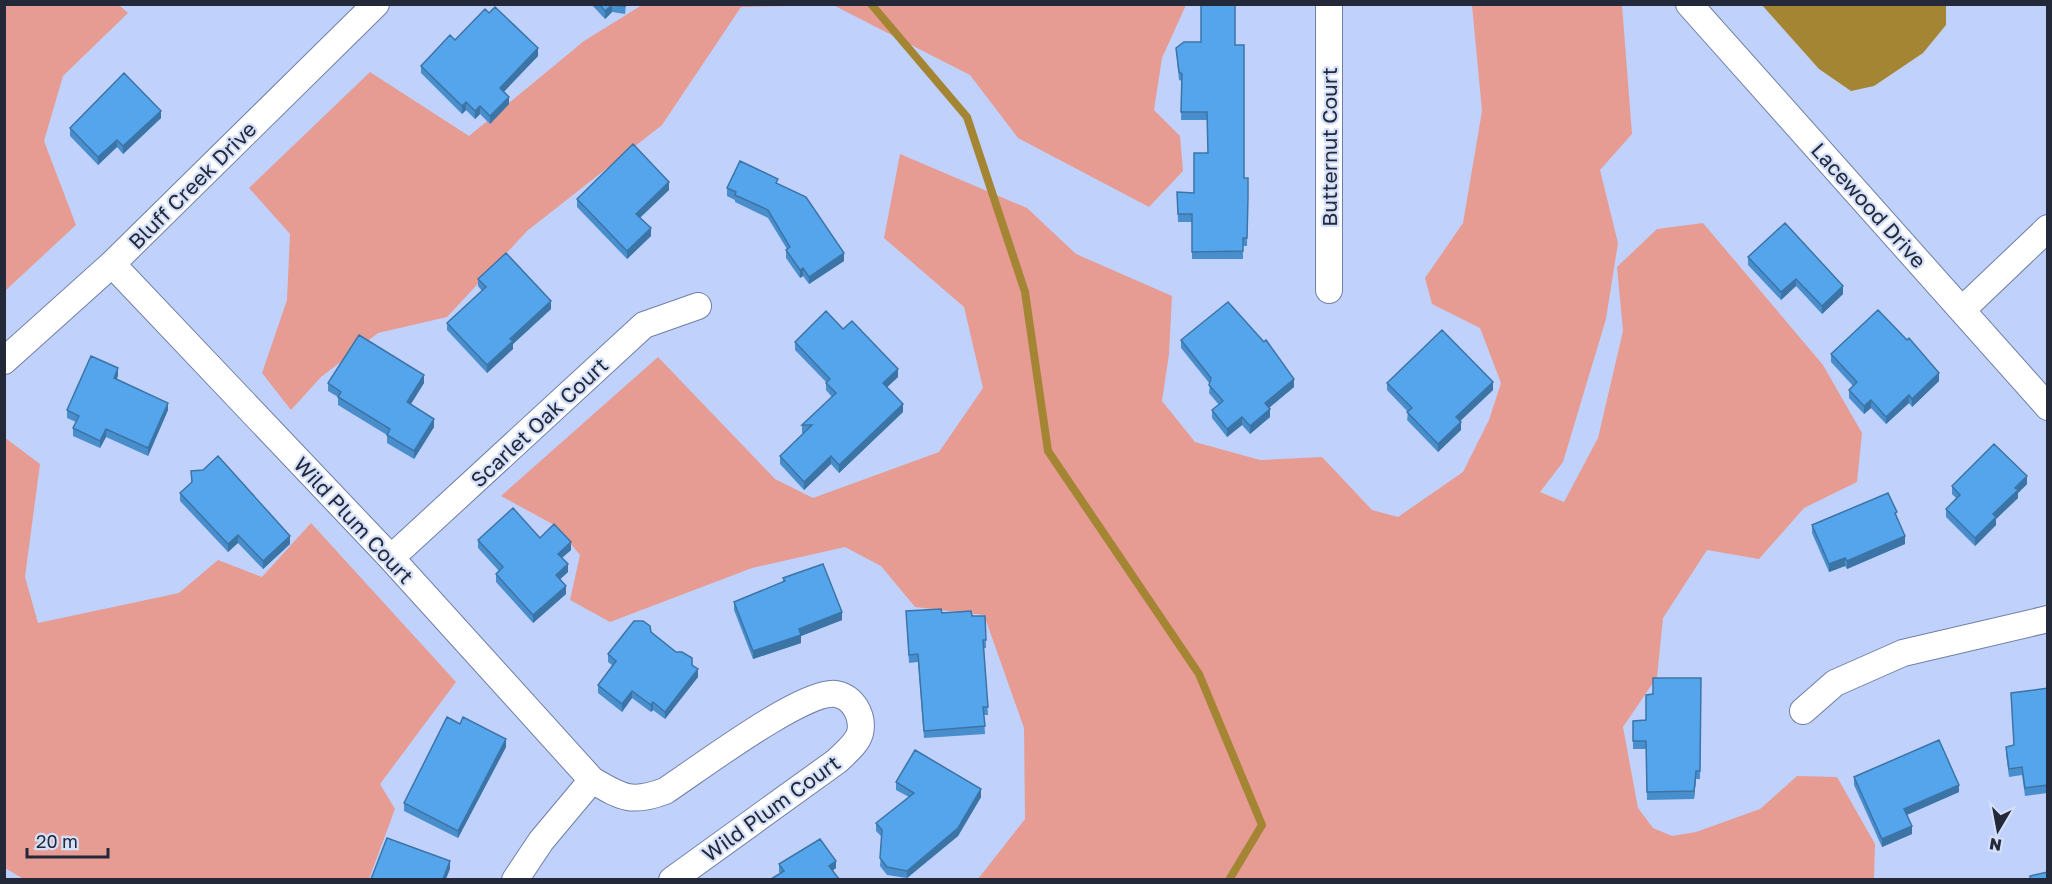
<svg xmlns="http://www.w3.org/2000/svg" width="2052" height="884" viewBox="0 0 2052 884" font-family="'Golos Text',sans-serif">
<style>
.green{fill:#e69c92}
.water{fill:#a48534}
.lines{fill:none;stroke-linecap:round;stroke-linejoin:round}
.stream{stroke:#a48534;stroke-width:8}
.street-casing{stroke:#707fa6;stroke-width:28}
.street{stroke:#fff;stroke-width:26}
.wall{fill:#498ecc}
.shaded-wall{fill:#3c74a6}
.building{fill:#55a5ed;stroke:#3c74a6;stroke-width:1.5}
.labels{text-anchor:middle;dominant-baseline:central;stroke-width:4.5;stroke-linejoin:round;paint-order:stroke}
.street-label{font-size:21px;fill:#232939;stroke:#d4dff9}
</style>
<rect width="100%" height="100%" fill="#c0d1fc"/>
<!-- green -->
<path class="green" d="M5 4 119 5 128 13 63 76 44 141 76 225 5 291Z
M642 5H1186L1162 58 1154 110 1180 136 1183 171 1149 207 1018 138 970 75 833 5 741 7 662 125 527 231 447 317 378 333 321 377 291 410 262 373 287 300 290 234 249 188 370 72 469 136 584 41Z
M1472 5H1622L1632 134 1600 170 1618 243 1606 319 1563 462 1540 492 1564 502 1598 438 1623 331 1617 267 1657 229 1703 223 1823 365 1862 433 1857 482 1804 508 1759 559 1707 550 1663 618 1657 677 1623 727 1638 808 1653 828 1672 836 1696 832 1760 809 1797 776 1837 777 1875 844 1874 879H978L1025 819 1024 728 984 615 915 607 881 566 845 547 752 568 610 622 570 600 580 555 556 526 501 496 658 357 775 479 813 498 939 452 983 388 964 307 884 238 900 154 1027 208 1076 254 1172 296 1169 354 1162 401 1195 442 1260 460 1322 457 1372 510 1398 517 1463 472 1489 420 1501 383 1480 328 1432 304 1425 278 1463 223 1482 111Z
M4 437 40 464 25 577 38 623 179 593 218 560 262 577 311 523 456 682 380 784 395 809 369 879 25 880 5 868Z"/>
<!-- water -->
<path class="water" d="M1762 5H1946V25L1923 53 1874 86 1851 91 1819 69Z"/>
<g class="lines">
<!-- stream -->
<path class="stream" d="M871 4 967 117 1025 292 1048 451 1199 674 1262 825 1229 880"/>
<!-- street casing -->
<g class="street-casing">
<path id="street" d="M1689 4 2048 407
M112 264 391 558 592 780
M1329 290V4
M1963 309 2048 228
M4 361 112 264 376 4
M391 558 644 325 698 306
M1803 711 1835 683 1903 653 2048 619
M515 880 541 841 592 780C621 797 631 804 665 791 696 771 804 689 836 694 853 697 864 716 860 733 857 744 845 753 837 761L672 880"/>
</g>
<!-- street -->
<use href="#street" class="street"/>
</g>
<!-- wall -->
<path class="wall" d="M591 4H626L625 14 612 12 605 19Z
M1235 45 1244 178H1248L1247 246H1243V259H1192V222H1178L1177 192 1194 193 1208 153 1207 120H1181L1182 81 1179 80 1176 48Z
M538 56 503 92 509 104 490 124 480 114 475 119 466 110 462 114 421 73V66Z
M161 118 123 154 117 147 98 165 70 136V128Z
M778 184 844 261 809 284 803 276 800 278 786 258V250L787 249 768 218 735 202V200L727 196V188Z
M669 190 640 218 651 236 627 259 577 207V199Z
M1748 257 1843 294 1822 314 1796 286 1781 300 1748 265Z
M478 279 551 309 513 344V349L487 373 447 330V323L482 291 478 286Z
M843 329 898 377 887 387 903 412 839 473 831 464 804 490 780 464V456L804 433H802V425L832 397 826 390V382L795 350V342Z
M1181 340 1294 387 1269 408 1270 417 1250 434 1242 425 1227 437 1212 418V410L1219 405 1209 393 1210 384 1181 348Z
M1831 354 1939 381 1912 407 1909 403 1886 424 1871 408 1864 414 1849 398V390L1853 386 1831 362Z
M118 376 116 379 168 410 148 456 106 437 100 448 73 436V428L76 422 67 418V410Z
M328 383H424L411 404 434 427 414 459 387 443V435L338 405V397L328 391Z
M1387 383 1493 390 1460 421 1461 430 1438 452 1407 420 1408 412 1387 390Z
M2027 484 2018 493V498L1996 519V525L1975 546 1946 517V509L1956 498 1952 494V486Z
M180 493 290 544 263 569 238 543 228 552 180 501Z
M1897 518 1905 544 1847 569 1845 566 1829 572 1812 533V525Z
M540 538 571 550 562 558 568 572 560 579 566 594 533 623 496 582V574L499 571 478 548V540Z
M783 578 842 620 801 636V643L753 659 734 610V602L783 582Z
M906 611 942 613 972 616H985L986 648H984L988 715H984L985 734 924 738 918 662 909 663Z
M651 632 692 665 698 677 665 719 653 710 651 712 632 698 622 712 598 693V685L613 666 608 662V654Z
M1701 678 1700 779H1696L1694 799 1647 800 1646 749H1633V721L1646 720 1653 694Z
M2048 688V793L2025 796 2022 775 2009 777 2006 754V747L2014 746 2011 693Z
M506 747 458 838 404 811V803Z
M1854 777 1959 792 1907 815 1912 834 1882 847 1854 785Z
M896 782 981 797 958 836 907 878 887 875 880 866 882 837 876 831V823L909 797 896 790Z
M779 864 836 868 780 873 779 872Z"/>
<!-- shaded-wall -->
<path class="shaded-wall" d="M612 5V12L605 19V11Z
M538 48V56L500 96V88Z
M509 97V104L490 124V116Z
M466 102V110L462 114V106Z
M480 106V114L475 119V111Z
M161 111V118L123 154V146Z
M117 140V147L98 165V157Z
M669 182V190L636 221V214Z
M651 228V236L627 259V251Z
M844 253V261L809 284V277Z
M803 268V276L800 278V270Z
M1796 279V286L1781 300V292Z
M1843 286V294L1822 314V306Z
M551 301V309L513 344V349L487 373V365L510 339Z
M118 368V376L114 386V378Z
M898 369V377L883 391V383Z
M1939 373V381L1912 407V399Z
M424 375V383L407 410V402Z
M1294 379V387L1265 411V403Z
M1493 382V390L1456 425V417Z
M1909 395V403L1886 424V417Z
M1871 400V408L1864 414V406Z
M168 403V410L148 456V448Z
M903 404V412L839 473V465Z
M1270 409V417L1250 434V426Z
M1242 417V425L1227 437V429Z
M434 419V427L414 459V451Z
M1461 422V430L1438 452V444Z
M106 429V437L100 448V441Z
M831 456V464L804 490V482Z
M2027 476V484L2018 493V498L1996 519V525L1975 546V538L2015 488Z
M238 535V543L228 552V544Z
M290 536V544L263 569V561Z
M1905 536V544L1847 569V561Z
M571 542V550L558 561V554Z
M1845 558V566L1829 572V564Z
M568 564V572L556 583V575Z
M566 586V594L533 623V615Z
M842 612V620L801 636V643L753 659V651L799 629Z
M698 669V677L665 719V712Z
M632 691V698L622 712V704Z
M653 702V710L651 712V705Z
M506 739V747L458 838V831Z
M1696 771V779L1694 799V791Z
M1959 785V792L1904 816V809Z
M981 789V797L958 836 907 878V871Z
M1912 826V834L1882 847V839Z
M450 861V869L446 879H443Z
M836 861V868L829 874V866Z"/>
<!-- building -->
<path class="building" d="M599 4H625V6L612 5 605 11Z
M1201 4H1235V45H1244V178H1248V198L1247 238H1243V251L1192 252V214H1178L1177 192 1194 193V153H1208L1207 112H1181L1182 74 1179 72 1176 48 1184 42H1201Z
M495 7 538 48 500 88 509 97 490 116 480 106 475 111 466 102 462 106 421 66 450 35 455 40 485 9 489 13Z
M124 73 161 111 123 146 117 140 98 157 70 128Z
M633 144 669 182 636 214 651 228 627 251 577 199Z
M740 161 778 179 776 183 806 197 844 253 809 277 803 268 800 270 786 250 790 247 768 210 735 195 736 192 727 188Z
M1785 223 1843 286 1822 306 1796 279 1781 292 1748 257Z
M506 253 551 301 510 339 513 341 487 365 447 323 486 287 478 279Z
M1228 302 1264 342 1266 340 1294 379 1265 403 1270 409 1250 426 1242 417 1227 429 1212 410 1223 401 1209 385 1211 378 1181 340Z
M1878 310 1907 340 1909 338 1939 373 1912 399 1909 395 1886 417 1871 400 1864 406 1849 390 1857 382 1831 354Z
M826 311 843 329 852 321 898 369 883 383 903 404 839 465 831 456 804 482 780 456 812 425H802L836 393 826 383 830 379 795 342Z
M1442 330 1493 382 1456 417 1461 422 1438 444 1407 412 1412 408 1387 383Z
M359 335 424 375 407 402 434 419 414 451 387 435 390 429 338 397 341 392 328 383Z
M91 356 118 368 114 378 168 403 148 448 106 429 100 441 73 428 79 416 67 410Z
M1994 444 2027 476 2015 488 2018 490 1993 514 1996 517 1975 538 1946 509 1960 495 1952 486Z
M218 456 290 536 263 561 238 535 228 544 180 493 192 482 191 471 203 470Z
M1888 493 1897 512 1895 513 1905 536 1847 561 1845 558 1829 564 1812 525Z
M513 508 540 538 554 524 571 542 558 554 568 564 556 575 566 586 533 615 496 574 503 567 478 540Z
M823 564 842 612 799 629 801 635 753 651 734 602 785 581 783 578Z
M941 609 942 613 971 611 972 616H985L986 640H983L988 707H983L985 726 924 731 918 654 909 655 906 611Z
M634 621H643L650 626 651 632 676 652H682L692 658V665L698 669 665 712 653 702 651 705 632 691 622 704 598 685 616 661 608 654Z
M1653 678H1701L1700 771H1696L1694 791 1647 792 1646 741H1633V721L1646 720V695L1653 694Z
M2048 688V785L2025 788 2022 767 2009 769 2006 747 2014 745 2011 693Z
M447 717 460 724 463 717 506 739 458 831 404 803Z
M1939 740 1959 785 1904 809 1912 826 1882 839 1854 777Z
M915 750 981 789 958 828 907 871 887 867 880 858 882 830 876 823 914 793 896 782Z
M387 838 450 861 443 879H371Z
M820 839 836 861 829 866 839 879H771L784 871 779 864Z
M2048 872V879H2030V876Z"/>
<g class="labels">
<!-- street labels -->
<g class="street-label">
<text transform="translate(1329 147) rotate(-90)">Butternut Court</text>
<text transform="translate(192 185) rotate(-45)">Bluff Creek Drive</text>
<text transform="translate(1869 205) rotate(48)">Lacewood Drive</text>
<text transform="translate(539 422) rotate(-43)">Scarlet Oak Court</text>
<text transform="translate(354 520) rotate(47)">Wild Plum Court</text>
<text transform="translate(771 808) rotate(-36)">Wild Plum Court</text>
</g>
</g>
<!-- border -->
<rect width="2052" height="884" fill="none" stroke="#232939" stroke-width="12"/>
<!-- north arrow -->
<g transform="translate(1998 830) rotate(190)" stroke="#d4dff9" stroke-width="4.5" paint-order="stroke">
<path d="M0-4.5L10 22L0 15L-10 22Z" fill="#232939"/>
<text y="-9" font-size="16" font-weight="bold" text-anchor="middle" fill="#232939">N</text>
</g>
<!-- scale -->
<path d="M27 848v9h81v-9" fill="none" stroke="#232939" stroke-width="3"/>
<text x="36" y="848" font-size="18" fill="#232939" stroke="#d4dff9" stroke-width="4.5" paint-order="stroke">20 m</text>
</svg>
